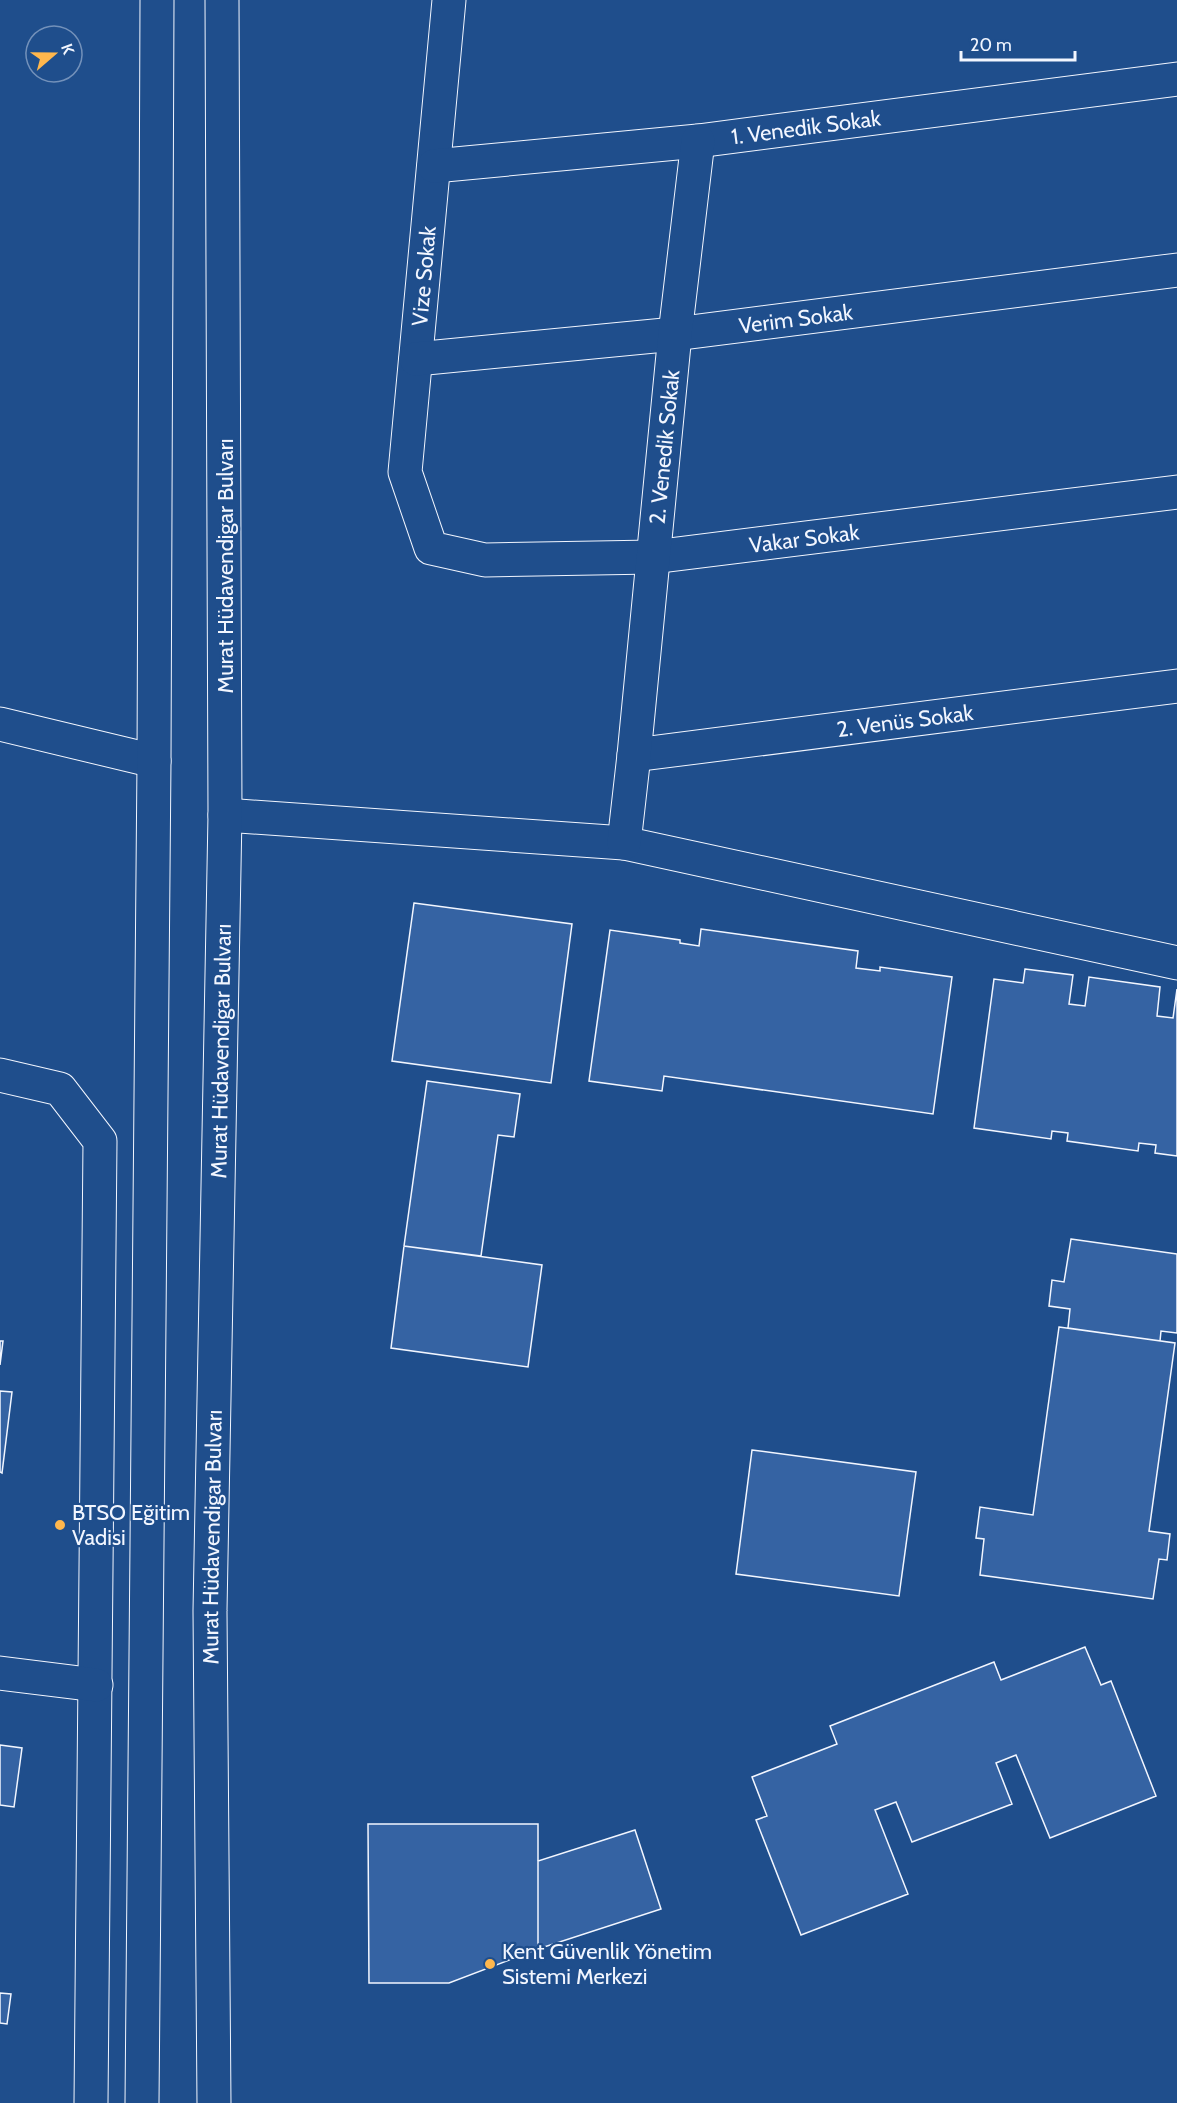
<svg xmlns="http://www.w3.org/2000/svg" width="1177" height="2103" viewBox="0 0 1177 2103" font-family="Cabin,sans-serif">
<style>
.building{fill:#3563a3;stroke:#f2f6ff;stroke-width:1.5}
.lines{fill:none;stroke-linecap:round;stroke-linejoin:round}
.street-casing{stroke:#f2f6ff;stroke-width:35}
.primary-casing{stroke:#f2f6ff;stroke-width:35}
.street{stroke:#1f4e8c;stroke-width:33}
.primary{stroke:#1f4e8c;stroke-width:33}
.poi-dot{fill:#ffb74d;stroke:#1f4e8c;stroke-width:2}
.labels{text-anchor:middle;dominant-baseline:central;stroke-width:4.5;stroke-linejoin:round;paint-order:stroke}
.street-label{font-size:22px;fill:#f2f6ff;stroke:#1f4e8c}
.poi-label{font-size:22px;fill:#f2f6ff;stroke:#1f4e8c;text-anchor:start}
</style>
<rect width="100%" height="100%" fill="#1f4e8c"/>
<!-- building -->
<path class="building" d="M414 903 572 924 551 1083 392 1061Z
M701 929 858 951 856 968 880 971V967L952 977 933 1114 664 1076 662 1091 589 1081 610 930 680 940V943L699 946Z
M1025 969 1073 975 1069 1004 1085 1006 1089 977 1160 987 1157 1016 1173 1018 1177 989V1156L1155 1153 1156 1145 1139 1143 1138 1151 1067 1141 1068 1133 1052 1131 1051 1139 974 1128 994 979 1023 983Z
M427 1081 520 1094 514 1137 498 1135 481 1256 404 1246Z
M1071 1239 1177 1254V1333L1161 1331 1160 1341 1068 1328 1070 1309 1049 1306 1052 1280 1064 1282Z
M404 1246 542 1265 528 1367 391 1348Z
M1059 1327 1175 1343 1149 1531 1170 1534 1167 1560 1159 1559 1153 1599 980 1575 984 1539 976 1538 980 1507 1033 1515Z
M0 1341H3L0 1365Z
M0 1391 12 1392 2 1473 0 1472Z
M752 1450 916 1472 899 1596 736 1574Z
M1085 1647 1101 1685 1111 1681 1156 1796 1050 1838 1016 1755 996 1763 1012 1804 912 1842 896 1802 875 1810 908 1894 801 1935 756 1820 767 1816 752 1777 837 1744 830 1726 994 1662 1001 1680Z
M0 1745 22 1748 14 1807 0 1805Z
M368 1824H538V1949L449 1983H369Z
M635 1830 661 1909 538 1949V1861Z
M0 1993 11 1994 7 2024 0 2023Z"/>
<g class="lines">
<!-- street casing -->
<g class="street-casing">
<g id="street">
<path id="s1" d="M449 0 405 472 431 548 485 560 653 557 1177 492"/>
<path id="s2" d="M434 166 698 141 1177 79"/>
<path id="s3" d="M416 359 675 334 1177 270"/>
<path d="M0 724 154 761"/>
<path id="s4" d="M634 755 1177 686"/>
<path d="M225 815 624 843 1177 963"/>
<path id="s5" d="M624 843 634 755 675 334 698 141"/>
<path d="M0 1075 60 1089 100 1141 91 2103"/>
<path d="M0 1673 96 1685"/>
</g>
</g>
<!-- primary casing -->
<g class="primary-casing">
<g id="primary">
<path d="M142 2103 154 761 157 0"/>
<path id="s6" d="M214 2103 210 1611 225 815 222 0"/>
</g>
</g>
<!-- street -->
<use href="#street" class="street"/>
<!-- primary -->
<use href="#primary" class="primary"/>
</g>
<!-- markers -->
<g class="poi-dot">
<circle cx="60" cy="1525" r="6"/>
<circle cx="490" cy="1964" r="6"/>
</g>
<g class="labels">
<!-- street labels -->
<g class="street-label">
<text stroke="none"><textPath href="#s2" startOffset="374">1. Venedik Sokak</textPath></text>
<text transform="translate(424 276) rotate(-85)">Vize Sokak</text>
<text stroke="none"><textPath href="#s3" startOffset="382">Verim Sokak</textPath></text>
<text stroke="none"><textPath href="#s5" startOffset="398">2. Venedik Sokak</textPath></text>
<text stroke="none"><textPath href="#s1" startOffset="930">Vakar Sokak</textPath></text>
<text transform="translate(225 566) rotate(-90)">Murat Hüdavendigar Bulvarı</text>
<text stroke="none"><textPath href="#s4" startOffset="273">2. Venüs Sokak</textPath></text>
<text stroke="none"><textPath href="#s6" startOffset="1052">Murat Hüdavendigar Bulvarı</textPath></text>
<text stroke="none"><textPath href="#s6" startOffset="566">Murat Hüdavendigar Bulvarı</textPath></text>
</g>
<!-- poi labels -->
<g class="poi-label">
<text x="72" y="1512">BTSO Eğitim<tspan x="72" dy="25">Vadisi</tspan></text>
<text x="502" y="1951">Kent Güvenlik Yönetim<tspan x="502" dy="25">Sistemi Merkezi</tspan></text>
</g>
</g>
<!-- north arrow -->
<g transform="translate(54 54) rotate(70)"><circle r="28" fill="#1f4e8c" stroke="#7391ba" stroke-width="1.5"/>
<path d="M0-4.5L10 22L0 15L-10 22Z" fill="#ffb74d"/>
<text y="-9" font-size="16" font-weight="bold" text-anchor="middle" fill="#f2f6ff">K</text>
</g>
<!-- scale -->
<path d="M961 51v9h114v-9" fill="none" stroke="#f2f6ff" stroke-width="3"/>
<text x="970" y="51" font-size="18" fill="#f2f6ff" stroke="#1f4e8c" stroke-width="4.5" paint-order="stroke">20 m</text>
</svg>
